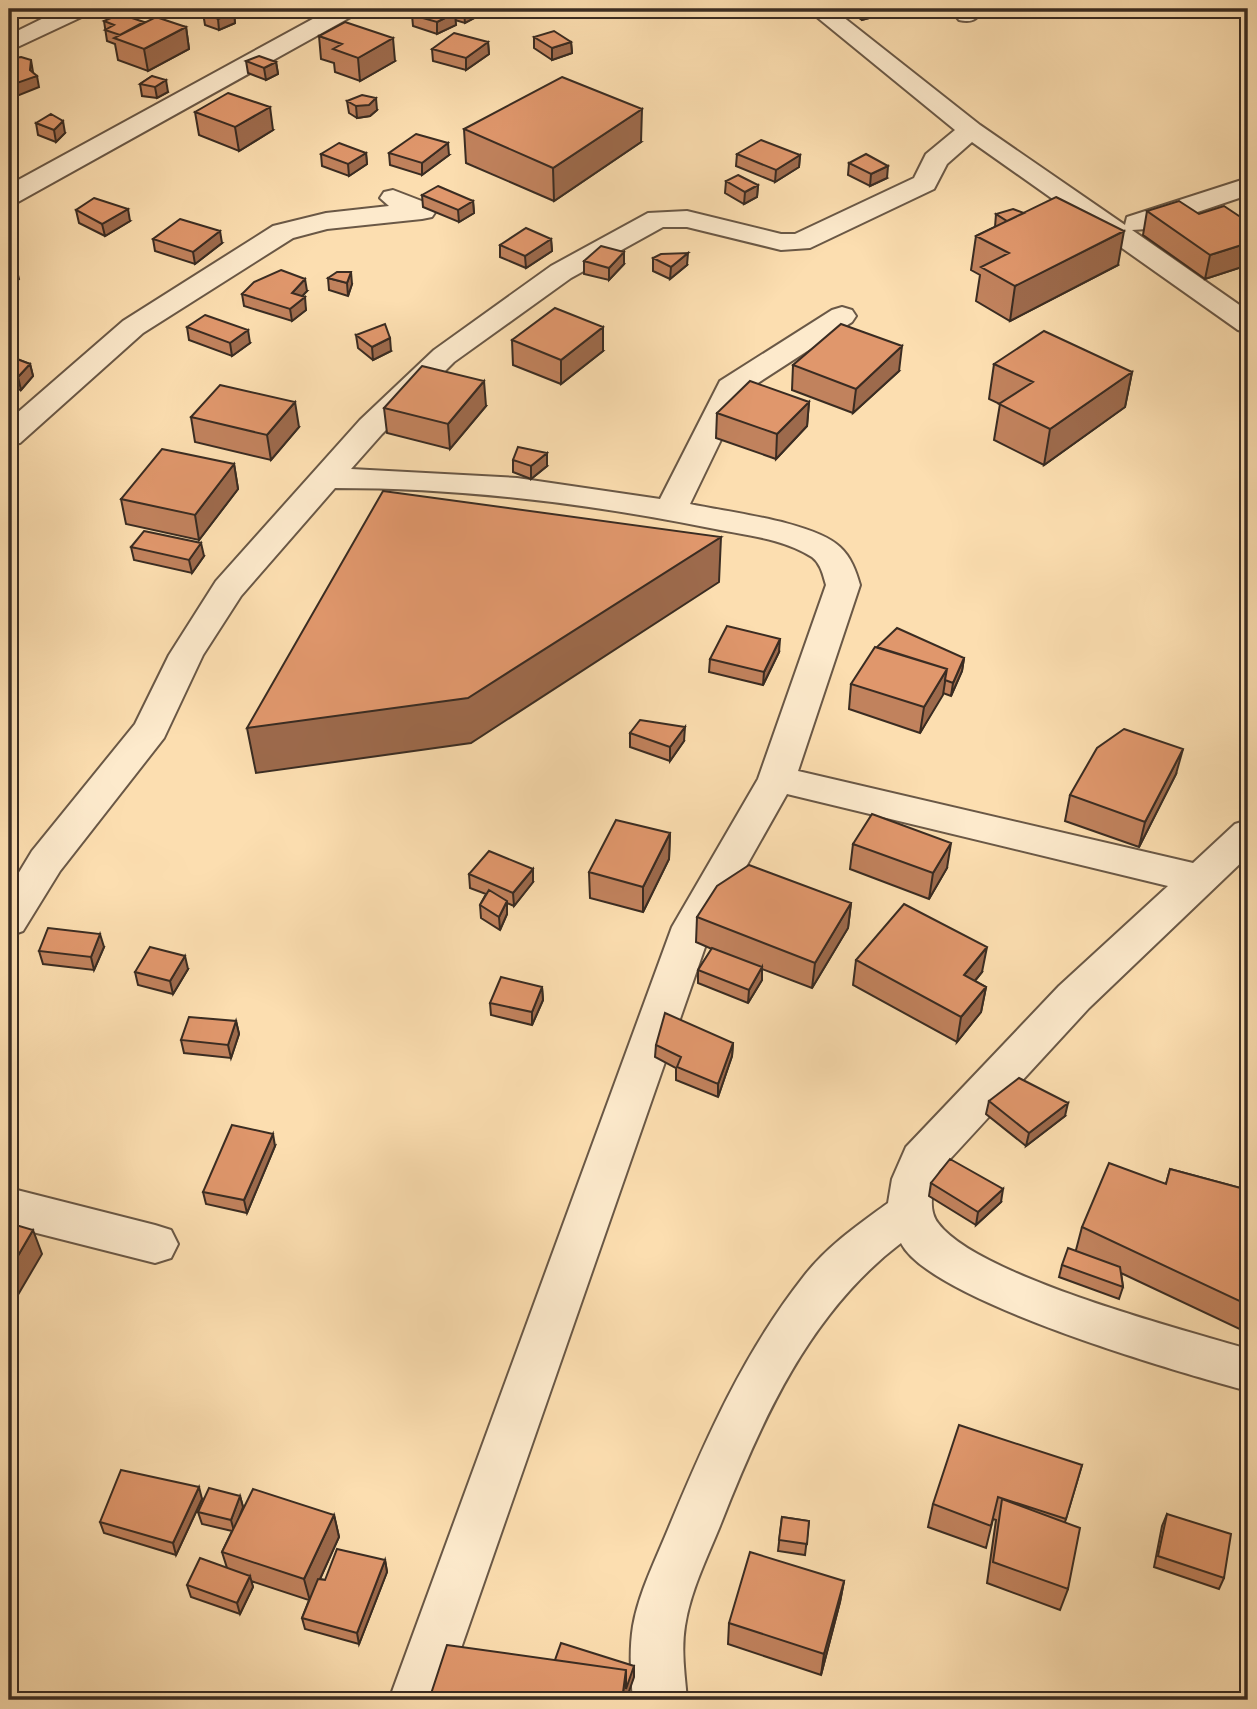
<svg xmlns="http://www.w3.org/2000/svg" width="1257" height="1709" viewBox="0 0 1257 1709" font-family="'EB Garamond',serif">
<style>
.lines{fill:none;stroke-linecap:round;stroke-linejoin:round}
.minor-casing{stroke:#6a5846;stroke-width:4}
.minor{fill:#fdeacc;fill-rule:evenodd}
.wall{fill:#c1825d;stroke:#3a2c22;stroke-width:2}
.shaded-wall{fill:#9d6a4c;stroke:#3a2c22;stroke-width:2}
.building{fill:#e0976c;stroke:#3a2c22;stroke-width:2}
</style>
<rect width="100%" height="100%" fill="#fcdeb0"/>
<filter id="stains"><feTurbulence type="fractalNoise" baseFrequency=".00286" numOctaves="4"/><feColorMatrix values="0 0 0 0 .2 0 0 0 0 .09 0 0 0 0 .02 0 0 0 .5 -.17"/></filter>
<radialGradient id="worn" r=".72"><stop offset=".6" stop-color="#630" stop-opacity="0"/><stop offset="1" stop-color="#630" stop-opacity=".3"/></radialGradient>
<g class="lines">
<!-- minor casing -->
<g class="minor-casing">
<path id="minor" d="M62 9H92L88 14 9 51V35Z
M331 9H360L356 14 18 202 9 204V185Z
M807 9H833L980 125 1125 225 1127 217 1248 178V195L1147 229 1132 230 1248 311V333L1238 330 972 142 947 164 934 189 810 248 781 250 687 227H663L571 278 454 362 382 434 351 469 517 478 660 499 720 381 832 310 842 307 852 310 856 316 852 322 744 392 690 504C727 512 814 522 840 547 851 557 856 571 860 585L798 771 1193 863 1235 824 1248 820V856L1089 1008 939 1171C933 1186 927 1209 938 1223 977 1276 1180 1329 1248 1349V1391C1182 1373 930 1301 901 1243 809 1313 761 1421 720 1526 707 1558 690 1592 685 1626 681 1651 685 1675 687 1700H633C631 1675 629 1651 633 1626 639 1592 656 1559 669 1527 706 1438 744 1352 804 1276 827 1246 858 1225 888 1203L892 1179 906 1147 1059 986 1168 886 787 794 712 927 443 1700H389L672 927 758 779 826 585C823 575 821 564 812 557 783 538 743 535 710 528 586 503 462 488 335 488L241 596 203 655 164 738 60 871 23 931 9 936V889L32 851 135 724 169 655 216 581 360 420 434 350 551 266 648 213 687 211 781 234H795L914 178 926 154 955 130Z
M960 9H984C976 20 972 23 959 20L955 15Z
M393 190 432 205 436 211 432 217 422 219 327 229 293 238 143 333 20 443 9 445V420L123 321 273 226 326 213 389 206 380 198 384 192Z
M9 1188 155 1225 171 1230 178 1244 171 1258 155 1263 9 1226Z"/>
</g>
<!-- minor -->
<use href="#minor" class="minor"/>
</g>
<!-- wall -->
<path class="wall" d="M442 9H482V14L465 23 455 20 456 25 437 34 413 26 412 15 442 11Z
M845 9H903L862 20Z
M234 12 235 23 219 30 205 25 203 13Z
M104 21 144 22 186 27 189 49 148 71 118 60 115 44 107 41Z
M319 36 395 61 360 81 335 72 334 63 321 59Z
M534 37 571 42 572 53 552 60 534 48Z
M488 42 489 54 466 70 433 61 432 49Z
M246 61 276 62 278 74 266 80 248 73Z
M152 76 168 92 157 98 142 96 140 84Z
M347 101 377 110 370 116 357 118 349 113Z
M195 112 273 130 239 151 199 135Z
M36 123 65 133 56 142 38 135Z
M464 129 641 142 554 201 466 163Z
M366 153 367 164 349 176 322 166 321 154Z
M389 153 449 155 422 175 390 165Z
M737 154 800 155 799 167 775 182 736 166Z
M849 163 887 178 870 186 848 175Z
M726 181 758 185 757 197 744 204 725 193Z
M422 195 473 201 474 213 459 222 423 207Z
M76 210 130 221 105 236 79 223Z
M1147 211 1199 214 1248 222V265L1205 279 1143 235Z
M996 214 1118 265 1010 321 976 301 980 275 971 270 976 236 995 227Z
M153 239 222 243 195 264 155 251Z
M551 239 552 251 526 268 500 257V245Z
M653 258 687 265 670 279 653 271Z
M584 261 624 264 609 280 584 274Z
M328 278 352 284 348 296 329 290Z
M307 291 302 296 306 310 292 321 244 306 242 294Z
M187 327 250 343 232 356 189 340Z
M356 335 391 351 373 360 358 348Z
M512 340 603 351 561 384 513 365Z
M9 356 30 364 33 376 21 390 9 388Z
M994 364 1132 372 1125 407 1044 465 994 440 1000 404 989 399Z
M793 365 899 371 853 413 792 390Z
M809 402 807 426 776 459 716 438 717 413Z
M486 406 450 449 387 433 384 408Z
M191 417 299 427 271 460 195 442Z
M513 460 547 466 531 479 513 472Z
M234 464 238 489 199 540 126 524 121 499Z
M131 547 204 556 192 573 134 560Z
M779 652 763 685 709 672 710 659Z
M964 658 962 671 951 696 943 693 920 733 849 709 851 684Z
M630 733 684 741 670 761 630 747Z
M1176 774 1139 847 1065 821 1070 795Z
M670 833 669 859 643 912 590 898 589 872Z
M853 844 947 868 929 899 850 869Z
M469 874 533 882 514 906 507 903V914L500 930 481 918 480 905 486 894 470 888Z
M851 903 848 928 812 988 762 969V980L748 1003 698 983V970L712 949 696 942 697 917Z
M104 947 94 970 43 964 39 951Z
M856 960 982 972 975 981 986 987 981 1012 957 1042 853 985Z
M188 969 173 994 138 985 135 972Z
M542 987 543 1000 532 1025 491 1015 490 1003Z
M236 1021 239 1034 231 1058 184 1053 181 1040Z
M733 1043 732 1056 718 1097 676 1080V1068L655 1057 656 1045Z
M989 1101 1065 1116 1026 1146 986 1114Z
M275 1146 247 1213 206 1204 203 1192Z
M1170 1169 1248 1190V1333L1121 1273 1123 1287 1119 1299 1059 1277 1062 1265 1076 1250 1082 1227 1166 1184Z
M931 1183 1001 1202 976 1225 929 1196Z
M1082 1465 1065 1522 1068 1589 1060 1610 987 1583 996 1520 993 1519 986 1548 928 1527 933 1504Z
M240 1496 243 1507 334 1515 339 1537 320 1579 325 1580 385 1560 387 1572 359 1644 305 1629 302 1618 309 1600 251 1581 253 1587 240 1614 191 1597 187 1585 227 1568 222 1552 232 1531 202 1524 198 1512Z
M202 1499 176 1555 104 1533 100 1522Z
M1167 1514 1224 1578 1219 1589 1154 1567 1162 1526Z
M782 1517 809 1521 805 1555 778 1551Z
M844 1581 840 1602 821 1675 728 1644 729 1623Z"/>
<!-- shaded-wall -->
<path class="shaded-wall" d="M470 9H482V14L465 23 464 12Z
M863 9H903L862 20Z
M234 12 235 23 219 30 218 19Z
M455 13 456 25 437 34V22Z
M186 27 189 49 148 71 144 49Z
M393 38 395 61 360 81 358 58Z
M488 42 489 54 466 70V58Z
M571 42 572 53 552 60V48Z
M31 60 33 72V77L37 76 39 87 14 97 9 102V88L30 70Z
M276 62 278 74 266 80 264 68Z
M166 80 168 92 157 98 155 87Z
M376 98 377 110 370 116 357 118 356 106Z
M270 107 273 130 239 151 235 127Z
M642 109 641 142 554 201 553 168Z
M63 121 65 133 56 142 54 130Z
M448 143 449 155 422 175V163Z
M366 153 367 164 349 176 348 164Z
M800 155 799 167 775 182 776 170Z
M888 166 887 178 870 186 871 174Z
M758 185 757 197 744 204 745 192Z
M473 201 474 213 459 222 458 210Z
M128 209 130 221 105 236 102 224Z
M220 231 222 243 195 264 193 252Z
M1124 231 1118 265 1010 321 1015 286Z
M551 239 552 251 526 268 525 256Z
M1248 243V265L1205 279 1210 255Z
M624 252V264L609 280V268Z
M688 253 687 265 670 279 671 267Z
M16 267 19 279 9 287V272Z
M351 272 352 284 348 296 347 283Z
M305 279 307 291 294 305 292 293Z
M305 297 306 310 292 321 290 309Z
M603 327V351L561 384V360Z
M248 330 250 343 232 356 230 343Z
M390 338 391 351 373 360 372 347Z
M902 346 899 371 853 413 856 389Z
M30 364 33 376 21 390 18 377Z
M1132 372 1125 407 1044 465 1050 429Z
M484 381 486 406 450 449 448 424Z
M295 402 299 427 271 460 267 435Z
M809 402 807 426 776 459 777 434Z
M547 453V466L531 479V466Z
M234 464 238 489 199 540 195 515Z
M721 537 719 582 471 743 256 773 247 728Z
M201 543 204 556 192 573 189 560Z
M780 639 779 652 763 685 764 672Z
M964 658 962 671 951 696 953 683Z
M947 669 943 695 920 733 924 707Z
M685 727 684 741 670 761V747Z
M1183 749 1176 774 1139 847 1145 822Z
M670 833 669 859 643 912V887Z
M951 843 947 868 929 899 933 873Z
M533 869V882L514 906 513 893Z
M507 901V914L500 930 499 917Z
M851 903 848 928 812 988 815 963Z
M100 934 104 947 94 970 91 957Z
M987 947 982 972 959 1000 964 975Z
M185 956 188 969 173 994 170 981Z
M762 967V980L748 1003 749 990Z
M542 987 543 1000 532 1025V1012Z
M986 987 981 1012 957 1042 961 1017Z
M236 1021 239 1034 231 1058 228 1045Z
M733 1043 732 1056 718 1097V1084Z
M1068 1103 1065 1116 1026 1146 1029 1133Z
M273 1134 275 1146 247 1213 244 1200Z
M1003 1189 1001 1202 976 1225 978 1212Z
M33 1230 42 1254 9 1310V1271Z
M199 1487 202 1499 176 1555 173 1543Z
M240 1496 243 1507 234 1531 231 1520Z
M334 1515 339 1537 310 1601 304 1579Z
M385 1560 387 1572 359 1644 357 1633Z
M250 1576 253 1587 240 1614 237 1603Z
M844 1581 840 1602 821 1675 824 1654Z
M634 1666V1677L626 1700H622L626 1670Z"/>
<!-- building -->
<path class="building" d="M215 9H225L234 12 218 19 203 13Z
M425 9H430L455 13 437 22 412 15Z
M455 9H470L464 12Z
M120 14 144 22 120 35 105 30 114 25 104 21Z
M156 17 186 27 144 49 114 38Z
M345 22 393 38 358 58 333 49 342 44 319 36Z
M554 31 571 42 552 48 534 37Z
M454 33 488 42 466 58 432 49Z
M259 56 276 62 264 68 246 61Z
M21 57 31 60 30 70 37 76 11 85 9 88V59Z
M152 76 166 80 155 87 140 84Z
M562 77 642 109 553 168 464 129Z
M228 93 270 107 235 127 195 112Z
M362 95 376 98 369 105 356 106 347 101Z
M51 114 63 121 54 130 36 123Z
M416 134 448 143 422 163 389 153Z
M761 140 800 155 776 170 737 154Z
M339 143 366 153 348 164 321 154Z
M866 154 888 166 871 174 849 163Z
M738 175 758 185 745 192 726 181Z
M438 186 473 201 458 210 422 195Z
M1056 197 1124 231 1015 286 981 267 1009 253 976 236Z
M94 198 128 209 102 224 76 210Z
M1179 201 1199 214 1224 206 1248 222V243L1210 255 1147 211Z
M1013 209 1024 213 1007 221 996 214Z
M180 219 220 231 193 252 153 239Z
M526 228 551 239 525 256 500 245Z
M601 246 624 252 609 268 584 261Z
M688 253 671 267 653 258 661 254Z
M9 264 16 267 9 272Z
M281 270 305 279 292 293 305 297 290 309 242 294 254 282Z
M337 272H351L347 283 328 278Z
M555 308 603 327 561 360 512 340Z
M205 315 248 330 230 343 187 327Z
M385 324 390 338 372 347 356 335Z
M841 324 902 346 856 389 793 365Z
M1044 331 1132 372 1050 429 999 404 1033 382 994 364Z
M9 356 30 364 18 377 9 376Z
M422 366 484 381 448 424 384 408Z
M750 381 809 402 777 434 717 413Z
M220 385 295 402 267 435 191 417Z
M518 447 547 453 531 466 513 460Z
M162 449 234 464 195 515 121 499Z
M383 491 721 537 468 698 247 728Z
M144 531 201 543 189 560 131 547Z
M727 626 780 639 764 672 710 659Z
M897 628 964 658 953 683 945 680 947 669 877 647Z
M875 647 947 669 924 707 851 684Z
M640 720 685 727 670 747 630 733Z
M1124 729 1183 749 1145 822 1070 795 1097 748Z
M872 814 951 843 933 873 853 844Z
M616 820 670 833 643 887 589 872Z
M489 851 533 869 513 893 469 874Z
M749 865 851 903 815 963 697 917 717 886Z
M489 890 507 901 499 917 480 905Z
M904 904 987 947 964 975 986 987 961 1017 856 960Z
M48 928 100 934 91 957 39 951Z
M150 947 185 956 170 981 135 972Z
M712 948 762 967 749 990 698 970Z
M501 977 542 987 532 1012 490 1003Z
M665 1013 733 1043 718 1084 677 1067 681 1057 656 1045Z
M189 1017 236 1021 228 1045 181 1040Z
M1019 1078 1068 1103 1029 1133 989 1101Z
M232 1125 273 1134 244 1200 203 1192Z
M950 1159 1003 1189 978 1212 931 1183Z
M1109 1163 1166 1184 1170 1169 1248 1190V1305L1082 1227Z
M9 1223 33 1230 9 1271Z
M1068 1248 1120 1267 1123 1287 1062 1265Z
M959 1425 1082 1465 1066 1519 998 1497 991 1526 933 1504Z
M121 1470 199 1487 173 1543 100 1522Z
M209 1488 240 1496 231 1520 198 1512Z
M253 1489 334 1515 304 1579 222 1552Z
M1002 1499 1080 1528 1068 1589 993 1562Z
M1167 1514 1231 1534 1224 1578 1158 1556Z
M782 1517 809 1521 807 1544 779 1540Z
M337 1549 385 1560 357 1633 302 1618 318 1579 325 1580Z
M750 1552 844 1581 824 1654 729 1623Z
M200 1558 250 1576 237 1603 187 1585Z
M561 1643 634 1666 626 1689V1670L555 1660Z
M447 1645 626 1670 622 1700H429Z"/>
<!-- margin -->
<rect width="1257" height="1709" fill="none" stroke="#fcdeb0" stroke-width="35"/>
<rect x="10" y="10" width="1236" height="1688" fill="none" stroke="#3a2c22" stroke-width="3.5"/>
<rect x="18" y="18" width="1222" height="1674" fill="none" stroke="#3a2c22" stroke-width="2"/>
<rect width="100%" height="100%" filter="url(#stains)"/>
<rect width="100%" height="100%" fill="url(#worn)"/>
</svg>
